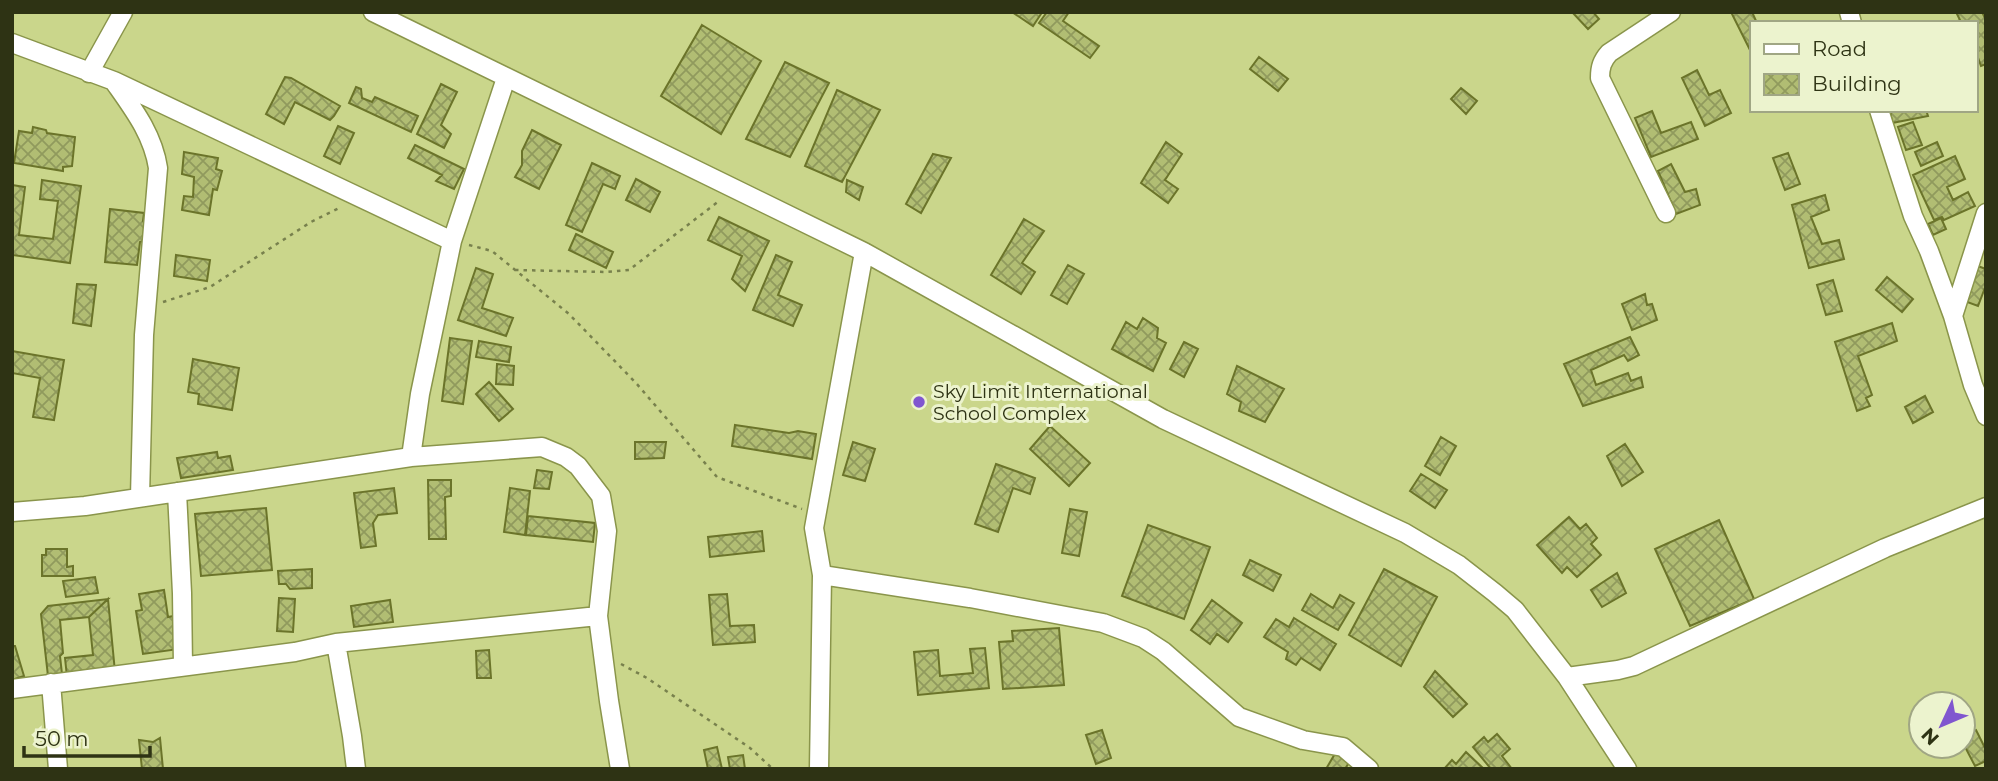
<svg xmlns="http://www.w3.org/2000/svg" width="1998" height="781" viewBox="0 0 1998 781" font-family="Montserrat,sans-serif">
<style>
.building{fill:url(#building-cross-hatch);stroke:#6b742a;stroke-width:2}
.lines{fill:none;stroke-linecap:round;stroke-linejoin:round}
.street-casing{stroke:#8a954b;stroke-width:21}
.path{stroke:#78814d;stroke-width:2.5;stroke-dasharray:3.5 5;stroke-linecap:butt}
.street{stroke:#fff;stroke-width:18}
.poi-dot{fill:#8056cf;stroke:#ecf3ce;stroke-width:2.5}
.labels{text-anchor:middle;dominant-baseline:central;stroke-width:6;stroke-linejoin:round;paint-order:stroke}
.poi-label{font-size:19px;fill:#2e3314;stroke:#ecf3ce;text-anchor:start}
</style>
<defs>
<pattern id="building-cross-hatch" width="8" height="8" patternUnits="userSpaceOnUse" patternTransform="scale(1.75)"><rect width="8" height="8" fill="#b1bd73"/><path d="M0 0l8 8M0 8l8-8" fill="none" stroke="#909a5d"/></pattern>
</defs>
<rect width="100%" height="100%" fill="#cad68b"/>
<!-- building -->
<path class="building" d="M1012 12H1039L1041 14 1033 26Z
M1047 12H1069L1063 21 1099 46 1090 58 1039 23Z
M1572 12H1593L1599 19 1588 29Z
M1731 12H1752L1757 23H1751V52Z
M1956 12H1982L1986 20V64L1981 66 1977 55 1975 56V23H1954L1960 20Z
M702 25 761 61 721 134 661 96Z
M1259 57 1288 79 1278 91 1250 69Z
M785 62 829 83 790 157 746 139Z
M1697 70 1709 95 1720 90 1731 113 1705 126 1682 78Z
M285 77 291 78 340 106 334 116 330 120 295 102 284 124 266 114Z
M441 84 457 92 441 125 451 134 444 148 417 134Z
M356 87 361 89 362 98 372 102 375 97 418 116 411 132 349 103Z
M1461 88 1477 101 1466 114 1451 99Z
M837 90 880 110 842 182 805 166Z
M1890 110H1926L1928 116 1892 123Z
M1652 111 1661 133 1691 122 1698 139 1651 157 1635 118Z
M1913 122 1922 145 1906 150 1898 127Z
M338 126 354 133 340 164 324 156Z
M33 127 46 130 47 133 75 137 72 166 63 167V171L14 163 19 131 32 133Z
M532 130 561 145 539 189 515 177 522 165V151Z
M1166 142 1182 154 1165 180 1178 189 1168 203 1141 183Z
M1937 142 1943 156 1921 166 1915 152Z
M415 145 464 169 454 189 436 181 442 175 408 158Z
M184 152 218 158 216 169 222 171 217 190 213 189 209 215 182 210 184 196 193 197 194 177 182 174Z
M1788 153 1800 184 1785 190 1773 158Z
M933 154 951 158 921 213 906 204Z
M1955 156 1965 179 1947 187 1953 200 1968 192 1975 206 1944 220 1942 217 1934 220 1913 175Z
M592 163 620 176 615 189 603 184 582 232 566 225Z
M1671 164 1685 192 1696 189 1700 205 1676 214 1658 171Z
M636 179 660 192 650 212 626 200Z
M42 180 81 186 70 263 12 255V185L25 187 19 235 53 239 58 201 40 199Z
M847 180 863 187 859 200 846 192Z
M1825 195 1829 210 1811 217 1822 244 1839 240 1844 259 1809 268 1792 205Z
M110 209 144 213 143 221 147 225 144 241 140 242 137 265 105 262Z
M719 217 769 241 745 291 732 279 742 256 708 240Z
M1941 218 1946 229 1933 235 1928 224Z
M1024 219 1044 231 1022 263 1035 272 1021 294 991 275Z
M576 234 613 252 606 268 569 250Z
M176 255 210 260 207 281 174 276Z
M776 255 792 262 778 295 802 305 793 326 753 310Z
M1972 264 1986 269V285L1978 306 1959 299Z
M1068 265 1084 274 1067 304 1051 295Z
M476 268 493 274 482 308 513 318 506 336 458 320Z
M1887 277 1913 299 1902 312 1876 290Z
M1833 280 1842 311 1826 315 1817 285Z
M77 284 96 285 91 326 73 323Z
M1645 294 1647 305 1652 304 1657 320 1632 330 1622 304Z
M1143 318 1158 328 1157 338 1166 343 1153 371 1112 349 1126 322 1137 329Z
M1892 323 1897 341 1858 356 1872 395 1866 398 1870 406 1857 411 1835 342Z
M1630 337 1639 355 1628 361 1624 355 1591 370 1596 385 1628 373 1631 381 1641 377 1643 387 1583 406 1564 364Z
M450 338 472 341 463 404 442 401Z
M479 341 511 347 509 362 476 357Z
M1184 342 1198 349 1184 377 1170 369Z
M12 351 64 360 54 420 33 417 40 378 12 373Z
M193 359 239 368 232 410 198 404 199 394 188 392Z
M497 364 514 366 513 385 496 384Z
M1237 366 1284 389 1265 422 1239 411 1241 402 1227 394Z
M489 382 513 409 499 421 476 394Z
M1925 396 1933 412 1913 423 1905 407Z
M735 425 789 433 798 431 816 434 812 459 732 446Z
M1050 426 1090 463 1069 486 1030 449Z
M1441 437 1456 446 1440 475 1425 466Z
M635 442H666L664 458 635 459Z
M853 442 875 449 865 481 843 475Z
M1625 444 1643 472 1622 486 1607 456Z
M217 452 218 458 230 456 233 470 181 478 177 458Z
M996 464 1035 478 1030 494 1013 488 998 532 975 524Z
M537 470 552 472 549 489 534 488Z
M1421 474 1447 490 1435 508 1410 491Z
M428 480H451V496L445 497 446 539H429Z
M394 488 397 513 378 515 373 523 376 546 361 548 354 493Z
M510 488 530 491 525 535 504 532Z
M266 508 272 570 201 576 195 514Z
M1070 509 1087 512 1079 556 1062 553Z
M528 516 595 523 593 542 526 535Z
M1569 517 1580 529 1586 524 1597 538 1591 544 1601 555 1577 577 1567 567 1562 573 1537 545Z
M1719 520 1754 599 1690 626 1655 549Z
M1148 525 1210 547 1184 619 1122 596Z
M762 531 764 551 710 557 708 537Z
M46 549H67V567L73 566V576H42V555H46Z
M1250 560 1281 575 1273 591 1243 575Z
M312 569V588L290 589 286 584H279L278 571Z
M1384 569 1437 597 1401 666 1349 635Z
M1617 573 1626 593 1602 607 1591 590Z
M95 577 98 593 66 597 63 581Z
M164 590 168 617 174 616 179 649 143 654 136 611 142 610 139 594Z
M727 594 730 626 754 625 755 642 713 645 709 595Z
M1311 594 1333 608 1340 595 1354 603 1338 630 1302 610Z
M279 598 295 599 293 632 277 631Z
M108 599 115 672 67 677 65 658 93 655 89 617Z
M108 599 89 617 60 620 63 653 60 656 62 674 48 676 41 614 48 606Z
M390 600 393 622 354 627 351 606Z
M1212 600 1242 623 1228 642 1217 634 1210 644 1191 630Z
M1294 618 1336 644 1320 670 1301 658 1296 665 1286 659 1288 652 1264 637 1276 619 1289 627Z
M1059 628 1064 685 1003 689 999 642 1013 641 1012 631Z
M12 646H15L24 676 12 680Z
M985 648 989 688 918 695 914 652 938 650 940 676 973 673 970 649Z
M489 650 491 678H477L476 651Z
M1435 671 1467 704 1453 717 1424 687Z
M1102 730 1111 758 1096 764 1086 735Z
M1976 730 1986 750V761L1975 766 1963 743V737Z
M1497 734 1510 749 1502 756 1512 769H1491L1473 747 1484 737 1488 742Z
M160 738 163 769H142L139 740 153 742Z
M717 747 722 769H708L704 750Z
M1336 752 1350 761 1345 769H1326Z
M1466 752 1484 769H1444L1452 760 1456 764Z
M743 755 745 769H730L728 757Z"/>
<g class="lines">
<!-- street casing -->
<g class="street-casing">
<path id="street" d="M373 12 864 252 1163 419 1405 533 1459 565 1495 593 1515 610 1567 677 1618 670 1634 666 1885 548 1986 507
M1849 12 1852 23
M12 43 114 81 452 241 420 394 411 457
M89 73 123 12
M115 83C134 110 153 135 158 168L144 335 140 497
M1879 110 1913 216 1929 251 1953 316 1973 385 1986 416
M1666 213 1600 78C1600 67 1602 61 1609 53L1671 12
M452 241 506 78
M1953 316 1986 213
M177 492 182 593 183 666
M12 512 85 506 411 457 542 447 566 457 578 466 601 496 607 531 598 616 609 701 620 769
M822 575 970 598 1103 623 1143 638 1163 651 1239 717 1303 740 1343 747 1369 769
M336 643 352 736 356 769
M1567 677 1627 769
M51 683 58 769
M12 689 295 652 336 643 598 616
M819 769 822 575 814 528 864 252"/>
</g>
<!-- path -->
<path class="path" d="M469 245 492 251 569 314 636 383 717 477 802 509
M515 270 606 272 629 270 719 201
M163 302 210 287 311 222 341 207
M621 664 647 678 750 748 773 769"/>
<!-- street -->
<use href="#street" class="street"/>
</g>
<!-- markers -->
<circle class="poi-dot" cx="919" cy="402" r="7"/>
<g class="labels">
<!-- poi labels -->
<g class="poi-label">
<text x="933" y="391">Sky Limit International<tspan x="933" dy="22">School Complex</tspan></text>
</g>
</g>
<!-- border -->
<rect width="1998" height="781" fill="none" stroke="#2e3314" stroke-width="28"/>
<!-- legend -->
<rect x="1750" y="21" width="228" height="91" fill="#ecf3ce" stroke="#a0a684" stroke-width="2"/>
<rect x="1764" y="44" width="35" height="10" fill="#ffffff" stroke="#a0a684" stroke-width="2"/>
<text x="1812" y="56" font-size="21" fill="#2e3314">Road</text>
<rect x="1764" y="74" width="35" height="21" fill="url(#building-cross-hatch)" stroke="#a0a684" stroke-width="2"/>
<text x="1812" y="91" font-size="21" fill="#2e3314">Building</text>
<!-- north arrow -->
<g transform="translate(1942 725) rotate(226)"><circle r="33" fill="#ecf3ce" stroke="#a0a684" stroke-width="2"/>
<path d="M0-5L12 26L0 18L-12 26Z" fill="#8056cf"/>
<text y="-10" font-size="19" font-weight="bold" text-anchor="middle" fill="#2e3314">N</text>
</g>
<!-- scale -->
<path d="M24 746v10h126v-10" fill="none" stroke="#2e3314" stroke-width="3.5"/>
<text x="35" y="746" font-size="21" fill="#2e3314" stroke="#ecf3ce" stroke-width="5" paint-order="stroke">50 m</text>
</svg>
